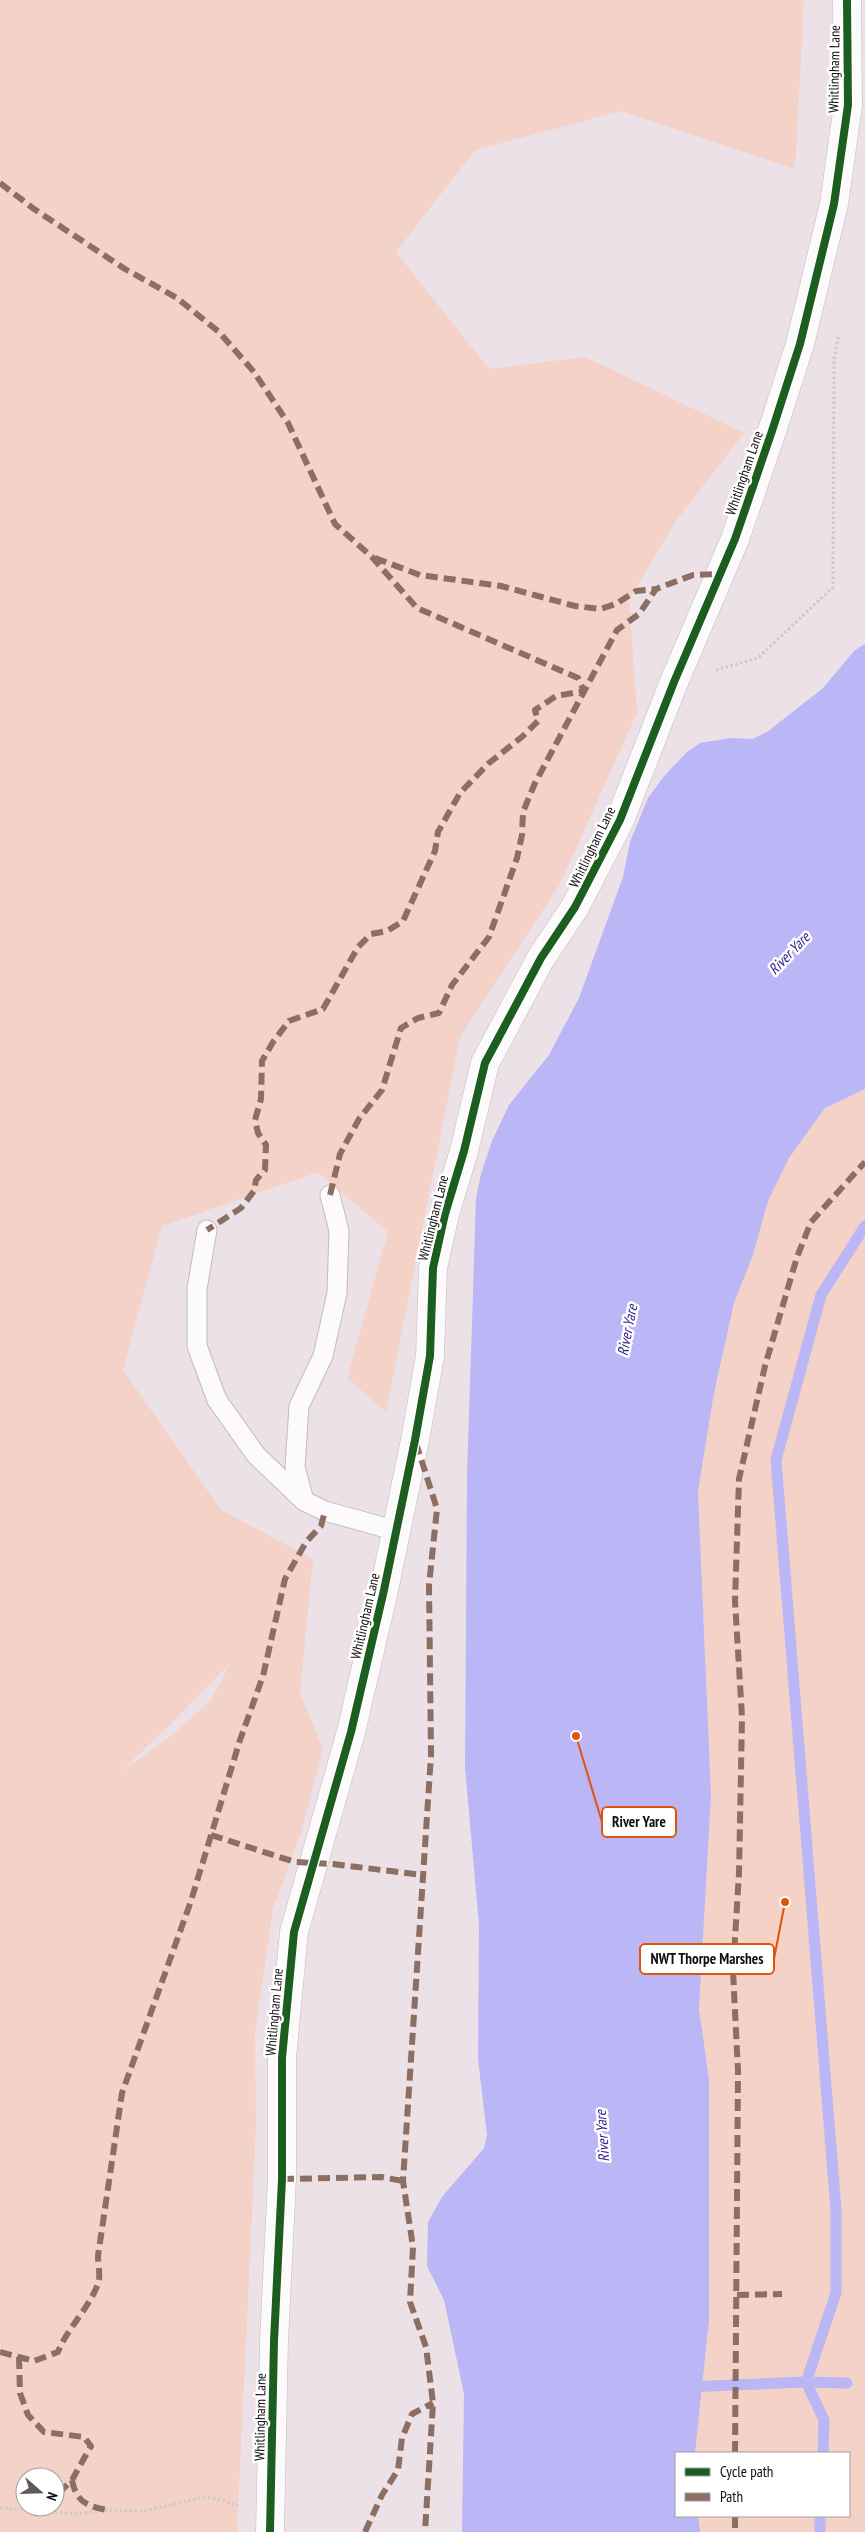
<svg xmlns="http://www.w3.org/2000/svg" width="865" height="2532" viewBox="0 0 865 2532" font-family="'PT Sans Narrow',sans-serif">
<style>
.green{fill:#f4d2c7;fill-rule:evenodd}
.water{fill:#bbb6f5}
.lines{fill:none;stroke-linecap:round;stroke-linejoin:round}
.stream{stroke:#bbb6f5;stroke-width:11}
.lane-casing{stroke:#c3bbbf;stroke-width:21}
.street-casing{stroke:#c3bbbf;stroke-width:29}
.path{stroke:#cdcacc;stroke-width:3;stroke-dasharray:2.5 2.5;stroke-linecap:butt}
.lane{stroke:#fcfafb;stroke-width:19}
.street{stroke:#fcfafb;stroke-width:28}
.quiet{stroke:#8d6e63;stroke-width:6;stroke-dasharray:12 6;stroke-linecap:butt}
.cycleway-casing{stroke:#fff;stroke-width:11}
.cycleway{stroke:#1b5e20;stroke-width:8}
.labels{text-anchor:middle;dominant-baseline:central;stroke-width:5;stroke-linejoin:round;paint-order:stroke}
.street-label{font-size:14px;fill:#130e11;stroke:#fff}
.water-label{font-size:15px;font-style:italic;fill:#382286;stroke:#fff}
.leader{fill:none;stroke:#dd550c;stroke-width:2}
.callout-dot{fill:#dd550c;stroke:#fff;stroke-width:2}
.callout{fill:#fff;stroke:#dd550c;stroke-width:2}
.callout-label{font-size:15px;text-anchor:middle;font-weight:bold;fill:#130e11}
</style>
<rect width="100%" height="100%" fill="#ebe1e6"/>
<!-- green -->
<path class="green" d="M0 0H801L804 2 795 169 621 111 475 150 396 252 489 369 585 357 744 433 675 522 629 600 637 713 560 884 460 1037 386 1412 347 1378 388 1232 318 1172 162 1226 123 1370 221 1510 313 1559 300 1693 323 1749 302 1829 273 1909 255 2034 256 2127 237 2532H0ZM231 1662 211 1700 174 1734 119 1773 173 1722ZM25 2477H55V2507H25Z
M865 1089V2532H700L698 2516H849V2453H695L709 2320V2079L699 2009 711 1795 698 1491 714 1393 734 1303 753 1255 768 1201 789 1158 825 1108Z"/>
<!-- water -->
<path class="water" d="M865 644V1089L825 1108 789 1158 768 1201 753 1255 734 1303 714 1393 698 1491 711 1795 699 2009 709 2079V2320L695 2453H676V2516H698L700 2532H462L464 2394 444 2300 427 2266 428 2222 442 2197 484 2148 487 2135 478 2059 479 1925 465 1767 467 1476 476 1198 481 1174 492 1141 509 1105 549 1055 579 998 623 877 630 842 648 798 665 775 686 753 700 743 731 738 752 739 767 732 822 689 855 650Z"/>
<g class="lines">
<!-- stream -->
<path class="stream" d="M687 2387 806 2382 847 2383
M823 2453 824 2420 806 2382 836 2293V2210L776 1460 821 1295 865 1226
M820 2532V2516"/>
<!-- lane casing -->
<g class="lane-casing">
<path id="lane" d="M330 1195 339 1231 337 1293 323 1356 299 1406 295 1467 304 1501 325 1511 397 1531
M207 1230 197 1289V1346L217 1400 256 1455 303 1500"/>
</g>
<!-- street casing -->
<g class="street-casing">
<path id="street" d="M270 2532 274 2341 282 2179V2058L294 1932 351 1732 384 1590 415 1440 430 1356 433 1268 445 1214 464 1151 485 1063 541 958 575 907 620 820 674 682 735 539 772 431 800 344 834 204 848 105 847 0"/>
</g>
<!-- path -->
<path class="path" d="M716 670 758 658 833 587 834 359 839 334
M0 2508 74 2514 107 2510 145 2511 204 2497 220 2499 238 2506"/>
<!-- lane -->
<use href="#lane" class="lane"/>
<!-- street -->
<use href="#street" class="street"/>
<!-- quiet -->
<path class="quiet" d="M0 183 34 209 125 269 177 298 219 332 254 372 288 423 335 524 372 557 417 608 578 678 584 691 556 696 535 710 538 721 523 736 489 763 460 793 438 832 435 851 403 921 387 931 371 934 358 947 323 1009 289 1021 273 1042 262 1061 261 1099 255 1120 258 1133 266 1145 265 1170 256 1180 254 1191 241 1208 207 1230
M375 558 420 575 501 586 575 606 600 609 616 604 636 591 656 589
M330 1195 340 1154 359 1119 382 1090 401 1028 418 1018 439 1013 452 985 489 937 517 858 522 835 523 812 535 783 617 630 639 614 656 589 693 575 719 574
M416 1443 437 1509 429 1585 431 1755 403 2181 413 2247 410 2302 426 2347 433 2403 425 2532
M211 1835 295 1862 333 1864 422 1875
M282 2179 381 2177 403 2181
M737 2295 782 2294
M0 2352 34 2361 58 2352C67 2328 93 2304 99 2280 100 2273 98 2263 98 2256L122 2093 191 1901 240 1740 263 1676 285 1579 306 1542 321 1526 325 1511
M19 2357 20 2393 28 2415 44 2432 84 2437 91 2446 72 2480 55 2497
M735 2453 738 2071 733 1971 739 1873 742 1717 735 1601 739 1479 765 1366 797 1257 811 1222 865 1162
M72 2480C76 2502 87 2506 107 2510
M38 2511 43 2507
M735 2516V2532
M365 2532 382 2495 398 2470 402 2438 412 2414 433 2403"/>
<!-- cycleway casing -->
<g class="cycleway-casing">
<path id="cycleway" d="M270 2532 274 2341 282 2179V2058L294 1932 351 1732 384 1590 415 1440 430 1356 433 1268 445 1214 464 1151 485 1063 541 958 575 907 620 820 674 682 735 539 772 431 800 344 834 204 848 105 847 0"/>
</g>
<!-- cycleway -->
<use href="#cycleway" class="cycleway"/>
</g>
<g class="labels">
<!-- street labels -->
<g class="street-label">
<text transform="translate(834 69) rotate(-89)">Whitlingham Lane</text>
<text transform="translate(744 473) rotate(-71)">Whitlingham Lane</text>
<text transform="translate(592 847) rotate(-64)">Whitlingham Lane</text>
<text transform="translate(433 1218) rotate(-76)">Whitlingham Lane</text>
<text transform="translate(365 1616) rotate(-77)">Whitlingham Lane</text>
<text transform="translate(274 2012) rotate(-85)">Whitlingham Lane</text>
<text transform="translate(260 2417) rotate(-89)">Whitlingham Lane</text>
</g>
<!-- water labels -->
<g class="water-label">
<text transform="translate(789 953) rotate(-46)">River Yare</text>
<text transform="translate(627 1330) rotate(-79)">River Yare</text>
<text transform="translate(602 2136) rotate(-94)">River Yare</text>
</g>
</g>
<!-- callouts -->
<path class="leader" d="M576 1736L602 1822M785 1902L774 1959"/>
<g class="callout-dot">
<circle cx="576" cy="1736" r="5"/>
<circle cx="785" cy="1902" r="5"/>
</g>
<g class="callout">
<rect x="602" y="1807" width="74" height="30" rx="5"/>
<rect x="640" y="1944" width="134" height="30" rx="5"/>
</g>
<g class="callout-label">
<text x="639" y="1827">River Yare</text>
<text x="707" y="1964">NWT Thorpe Marshes</text>
</g>
<!-- legend -->
<rect x="675" y="2452" width="175" height="65" fill="#ffffff" stroke="#a19fa0"/>
<rect x="685" y="2468" width="25" height="8" fill="#1b5e20" stroke="#a19fa0"/>
<text x="720" y="2477" font-size="15" fill="#130e11">Cycle path</text>
<rect x="685" y="2493" width="25" height="8" fill="#8d6e63" stroke="#a19fa0"/>
<text x="720" y="2502" font-size="15" fill="#130e11">Path</text>
<!-- north arrow -->
<g transform="translate(40 2492) rotate(110)"><circle r="24" fill="#ffffff" stroke="#a19fa0"/>
<path d="M0-4L9 19L0 12L-9 19Z" fill="#5f585c"/>
<text y="-8" font-size="14" font-weight="bold" text-anchor="middle" fill="#130e11">N</text>
</g>
</svg>
